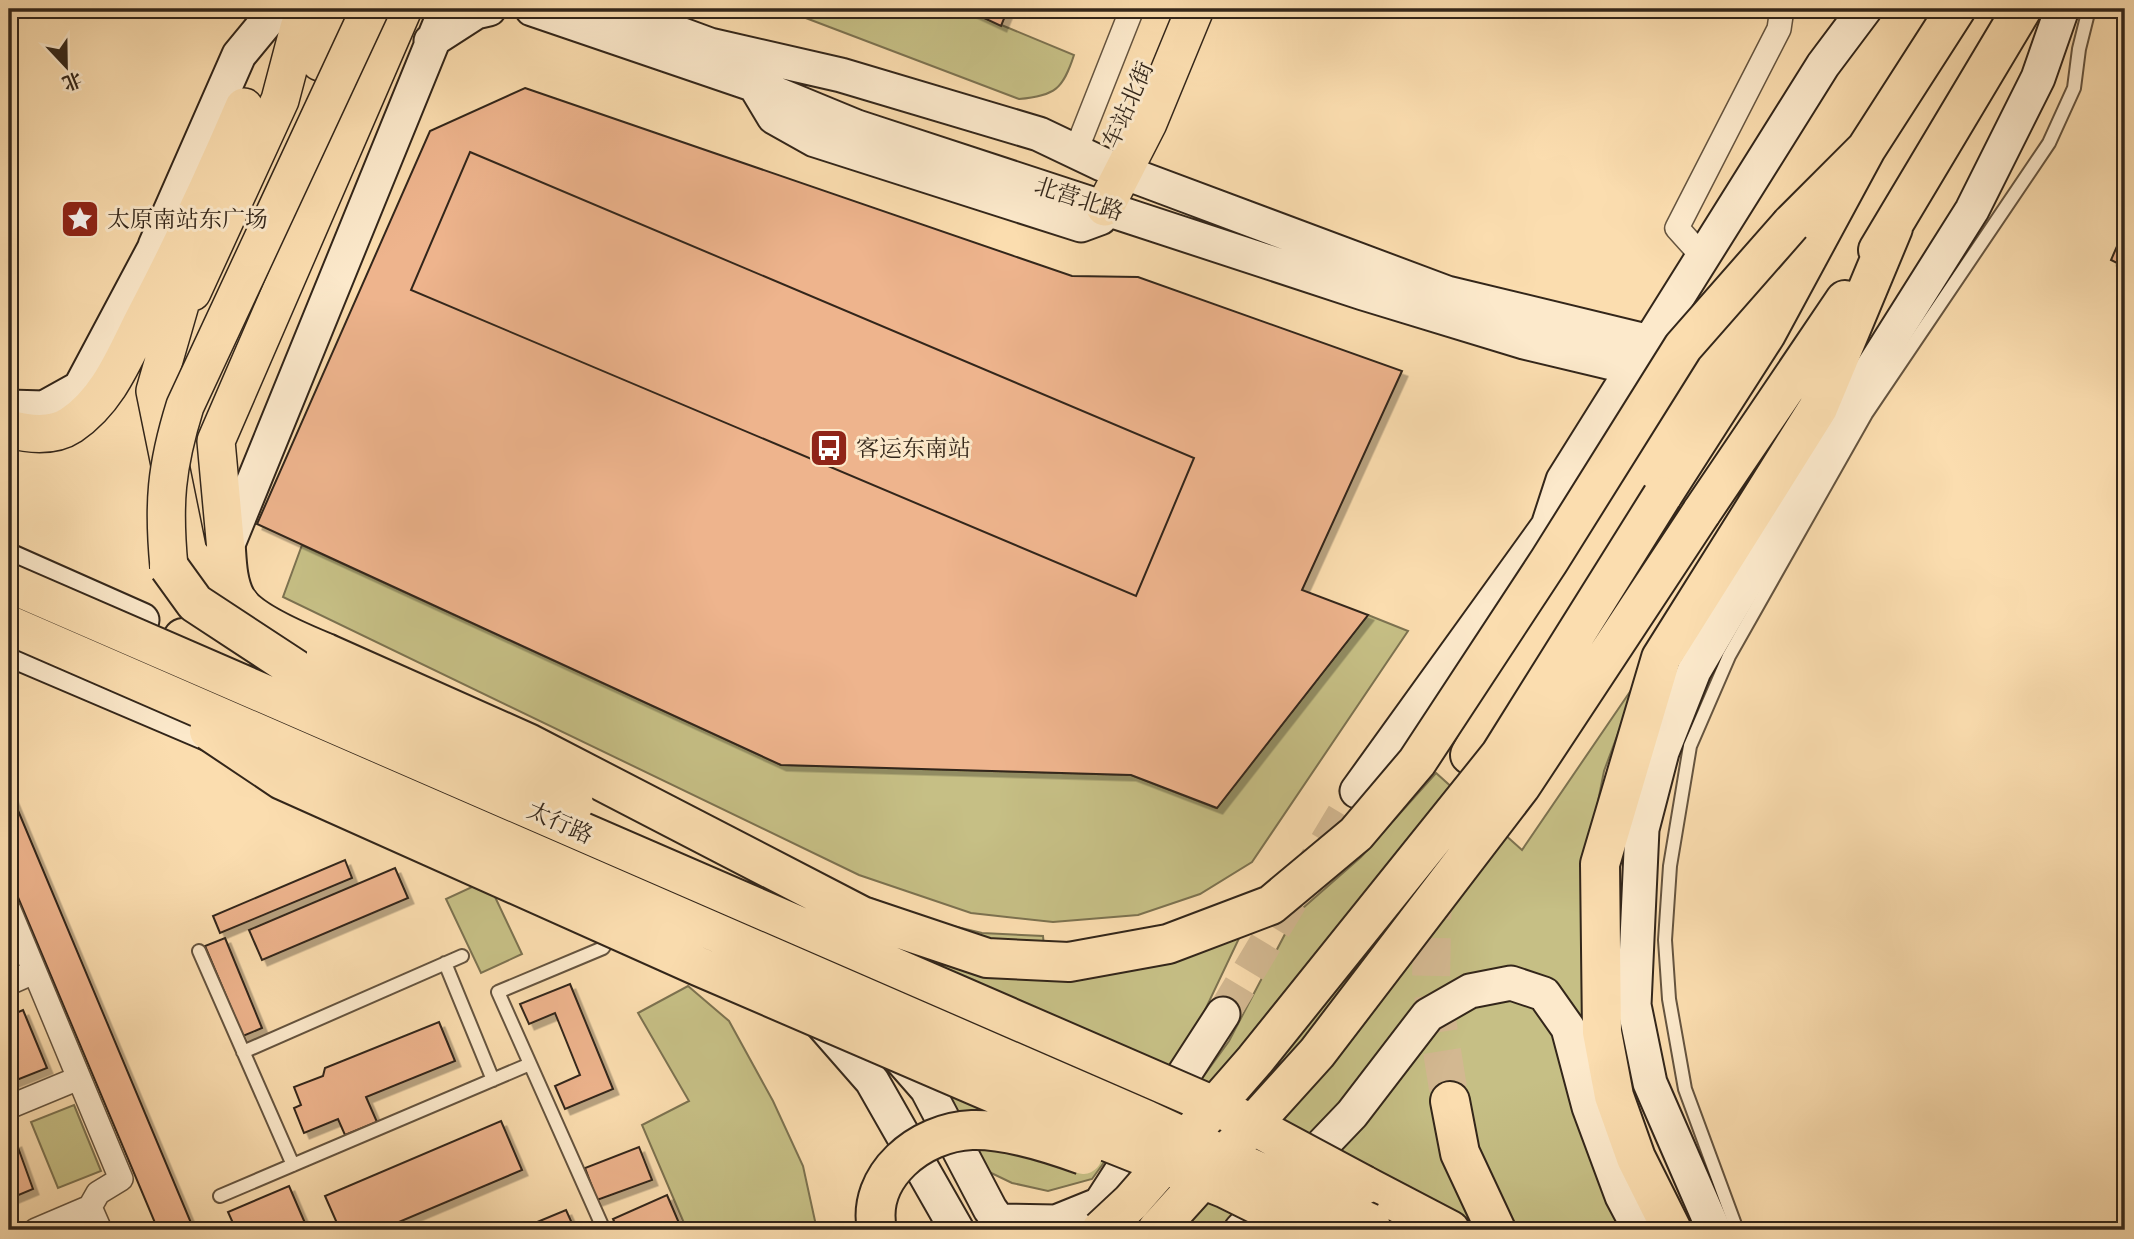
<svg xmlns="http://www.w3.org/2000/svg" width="2134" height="1239" viewBox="0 0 2134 1239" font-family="Cardo,'Noto Serif SC',serif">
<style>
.green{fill:#c6bf85;stroke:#7c7250;stroke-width:2}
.building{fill:#eeb48d;stroke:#33261a;stroke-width:2;filter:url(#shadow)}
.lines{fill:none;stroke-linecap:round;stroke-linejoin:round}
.secondary-tunnel{stroke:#d3b891;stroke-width:33;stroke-dasharray:33 17;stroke-linecap:butt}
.highway-tunnel{stroke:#d3b891;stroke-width:38;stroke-dasharray:38 19;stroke-linecap:butt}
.lane-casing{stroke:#65543f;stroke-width:16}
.street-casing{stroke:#65543f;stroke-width:26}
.secondary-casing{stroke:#33261a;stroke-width:37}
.primary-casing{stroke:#33261a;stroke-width:40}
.highway-casing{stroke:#33261a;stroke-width:42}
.lane{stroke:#fce9cb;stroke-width:12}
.street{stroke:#fce9cb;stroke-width:23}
.secondary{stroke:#fce9cb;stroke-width:33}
.primary{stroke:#fbddaf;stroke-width:37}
.highway{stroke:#fbddaf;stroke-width:38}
.primary-bridge-casing{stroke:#33261a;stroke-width:40;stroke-linecap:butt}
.highway-bridge-casing{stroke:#33261a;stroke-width:42;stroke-linecap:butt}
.primary-bridge{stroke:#fbddaf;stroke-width:37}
.highway-bridge{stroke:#fbddaf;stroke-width:38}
.labels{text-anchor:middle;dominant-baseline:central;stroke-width:6;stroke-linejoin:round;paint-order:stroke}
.street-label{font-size:23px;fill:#33261a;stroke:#fce9cb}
.poi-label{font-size:23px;fill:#33261a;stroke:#fce9cb;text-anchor:start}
</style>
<defs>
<filter id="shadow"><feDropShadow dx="5.5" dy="5.5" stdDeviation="0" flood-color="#0004"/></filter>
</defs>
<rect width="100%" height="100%" fill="#fbddaf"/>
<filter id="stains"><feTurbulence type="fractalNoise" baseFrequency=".00286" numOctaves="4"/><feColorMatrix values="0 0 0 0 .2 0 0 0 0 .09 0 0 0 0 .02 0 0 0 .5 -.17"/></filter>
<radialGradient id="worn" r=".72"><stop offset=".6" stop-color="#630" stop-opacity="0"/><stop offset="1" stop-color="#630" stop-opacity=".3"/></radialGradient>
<!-- green -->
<path class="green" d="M782 9H963L1074 55C1063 89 1055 96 1019 99Z
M302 545 781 765 1131 775 1216 808 1368 615 1408 631 1252 862 1200 894 1138 915 1053 922 971 913 859 875 283 597Z
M1638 680 1604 771 1585 867 1638 1230H1140L1109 1207 1229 1041 1295 915 1361 857 1436 773 1522 850Z
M487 880 522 954 481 973 446 899Z
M852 891 932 921 982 933 1043 936 1047 978 1243 930 1187 1048 1092 1179 1048 1191 1012 1183 958 1157 936 1085Z
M688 986 729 1021 773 1101 803 1166 817 1230H687L642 1125 689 1101 638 1013Z
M74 1105 101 1171 58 1188 31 1122Z"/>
<!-- building -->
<path class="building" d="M965 9H1008L1001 26Z
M525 88 1072 276 1138 277 1402 371 1302 590 1368 615 1217 808 1131 775 781 765 257 524 430 131Z
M470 152 1194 458 1136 596 411 290Z
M2125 228V267L2111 260Z
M9 789 194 1230H158L9 876Z
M345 860 352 878 220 933 213 916Z
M395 868 408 898 262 960 249 930Z
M225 938 262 1028 243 1036 205 946Z
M570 984 613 1089 565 1109 555 1086 580 1075 555 1013 529 1024 520 1004Z
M23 1010 47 1068 9 1083V1016Z
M439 1022 455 1061 366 1097 377 1122 345 1135 338 1119 304 1133 294 1108 301 1105 294 1087 323 1076 325 1068Z
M501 1121 522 1170 380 1230H340L325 1196Z
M16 1142 33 1189 9 1199V1145Z
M639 1147 652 1180 597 1200 585 1168Z
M289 1186 305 1223 287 1230H236L228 1212Z
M667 1195 682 1230H618L613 1219Z
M566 1210 575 1230H518Z"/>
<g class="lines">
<!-- secondary-tunnel -->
<path class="secondary-tunnel" d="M1223 1014 1357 791"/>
<!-- highway-tunnel -->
<path class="highway-tunnel" d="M1433 881 1431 982 1450 1101"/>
<!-- lane casing -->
<g class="lane-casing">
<path id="lane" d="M199 951 293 1165
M445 963 493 1080
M243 1052 462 956
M220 1196 530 1064
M604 1230 498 992 603 948 612 934
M1737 1230 1685 1089 1669 999 1665 940 1670 866 1690 746 1729 656 1866 414 2049 143 2074 88 2079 49 2089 9"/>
</g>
<!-- street casing -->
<g class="street-casing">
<path id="street" d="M1075 153 1132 9
M1703 257 1677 228 1779 29 1782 9
M9 910 121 1179 98 1193 90 1207 100 1230
M9 983 34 972
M9 1107 79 1078
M36 1230 90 1207"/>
</g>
<!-- secondary casing -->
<g class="secondary-casing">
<path id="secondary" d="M532 9 755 85 857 127 1363 293 1524 342 1633 368
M612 9 710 45 841 75 1039 134 1102 164 1447 293 1650 342
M431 41 476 12 489 9
M756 87 774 117 815 140 1081 225 1100 218 1105 207
M155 246 239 55 277 9
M9 407 44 408 80 388 154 249 197 216
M224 554 446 9
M9 561 142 620
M9 649 232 744
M1357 791 1548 526 1563 480 1823 65 1865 9
M816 1017 872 1081 957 1230
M892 1049 927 1089 990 1209 1005 1230
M999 1221 1056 1222 1098 1205
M1077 1230 1091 1218 1223 1014
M1241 1230 1352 1114 1428 1015 1470 991 1511 983 1544 994 1568 1028 1589 1107 1622 1196 1640 1230
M1714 1230 1650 1083 1634 1005 1642 829 1662 752 1694 671 1851 402 1972 210 2038 78 2062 9"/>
</g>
<!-- primary casing -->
<g class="primary-casing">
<path id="primary" d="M320 62 346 9
M1105 207 1148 123 1195 9
M191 257 185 287 155 391 188 553 211 580 240 603
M192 292 280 100 299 28 308 9
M9 429C28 434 53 437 71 425 111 398 126 352 148 311 183 244 214 177 244 107
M226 550 216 441 403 9"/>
</g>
<!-- highway casing -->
<g class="highway-casing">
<path id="highway" d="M1878 250 2022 9
M1662 496 1766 334 1866 149 1956 9
M1701 513 1845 300
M226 550C227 566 228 584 236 599 249 622 302 643 326 653
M183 638 272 648
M1470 755 1524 657 1707 368 1791 224 1866 149
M1450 1101 1460 1153 1496 1230
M1364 1185 1450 1230
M1672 1230 1636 1158 1614 1096 1602 1032 1600 864 1661 658 1818 408 1893 228"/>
</g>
<!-- lane -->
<use href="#lane" class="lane"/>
<!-- street -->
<use href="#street" class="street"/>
<!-- secondary -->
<use href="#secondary" class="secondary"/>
<!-- primary -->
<use href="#primary" class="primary"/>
<!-- highway -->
<use href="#highway" class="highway"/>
<!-- primary-bridge casing -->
<g class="primary-bridge-casing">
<path id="primary-bridge" d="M169 567C163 504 166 467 185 406L370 9"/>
</g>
<!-- highway-bridge casing -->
<g class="highway-bridge-casing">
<path id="highway-bridge" d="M169 567 195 603 297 670 470 750 574 804
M9 583 1230 1113 1364 1185
M9 625 1147 1120 1370 1223
M326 653 528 743 862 916 987 958 1069 962 1168 944 1271 905 1356 834 1417 762 1549 561 1683 347 1791 224
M209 731 282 780 698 966 1088 1134 1224 1188 1309 1230
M877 1230C866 1176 920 1132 972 1130 1007 1129 1050 1143 1083 1155
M1101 1230 1131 1202 1255 1060 1500 755 1662 496
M1157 1230 1317 1053 1521 786 1701 513"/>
</g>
<!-- primary-bridge -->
<use href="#primary-bridge" class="primary-bridge"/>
<!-- highway-bridge -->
<use href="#highway-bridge" class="highway-bridge"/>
</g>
<!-- icons -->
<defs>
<g id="sight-square" transform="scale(2.0125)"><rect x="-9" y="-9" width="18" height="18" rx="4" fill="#8f2418" stroke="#fce9cb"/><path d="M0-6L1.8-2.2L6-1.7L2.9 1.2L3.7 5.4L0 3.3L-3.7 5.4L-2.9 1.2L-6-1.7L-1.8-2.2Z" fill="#fff"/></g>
<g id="bus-square" transform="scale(2.0125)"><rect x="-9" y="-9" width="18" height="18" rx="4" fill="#8f2418" stroke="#fce9cb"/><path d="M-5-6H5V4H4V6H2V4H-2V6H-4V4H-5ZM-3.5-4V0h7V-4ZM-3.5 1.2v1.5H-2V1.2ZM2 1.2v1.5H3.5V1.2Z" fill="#fff"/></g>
</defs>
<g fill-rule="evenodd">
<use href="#sight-square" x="80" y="219"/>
<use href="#bus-square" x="829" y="448"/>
</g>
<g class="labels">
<!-- street labels -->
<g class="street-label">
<text transform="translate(1128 105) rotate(-66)">车站北街</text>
<text transform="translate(1079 199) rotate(18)">北营北路</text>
<text transform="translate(560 823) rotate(24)">太行路</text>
</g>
<!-- poi labels -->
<g class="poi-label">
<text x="107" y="219">太原南站东广场</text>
<text x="856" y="448">客运东南站</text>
</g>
</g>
<!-- margin -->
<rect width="2134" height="1239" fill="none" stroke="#fbddaf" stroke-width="35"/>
<rect x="10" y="10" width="2113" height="1218" fill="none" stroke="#33261a" stroke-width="3.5"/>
<rect x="18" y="18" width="2099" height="1204" fill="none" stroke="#33261a" stroke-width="2"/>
<!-- north arrow -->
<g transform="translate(66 66) rotate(158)" stroke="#fce9cb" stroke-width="5" paint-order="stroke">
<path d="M0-5L12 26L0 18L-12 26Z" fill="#33261a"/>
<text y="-10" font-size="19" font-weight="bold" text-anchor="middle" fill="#33261a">北</text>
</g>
<rect width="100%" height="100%" filter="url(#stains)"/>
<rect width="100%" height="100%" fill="url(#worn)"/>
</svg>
